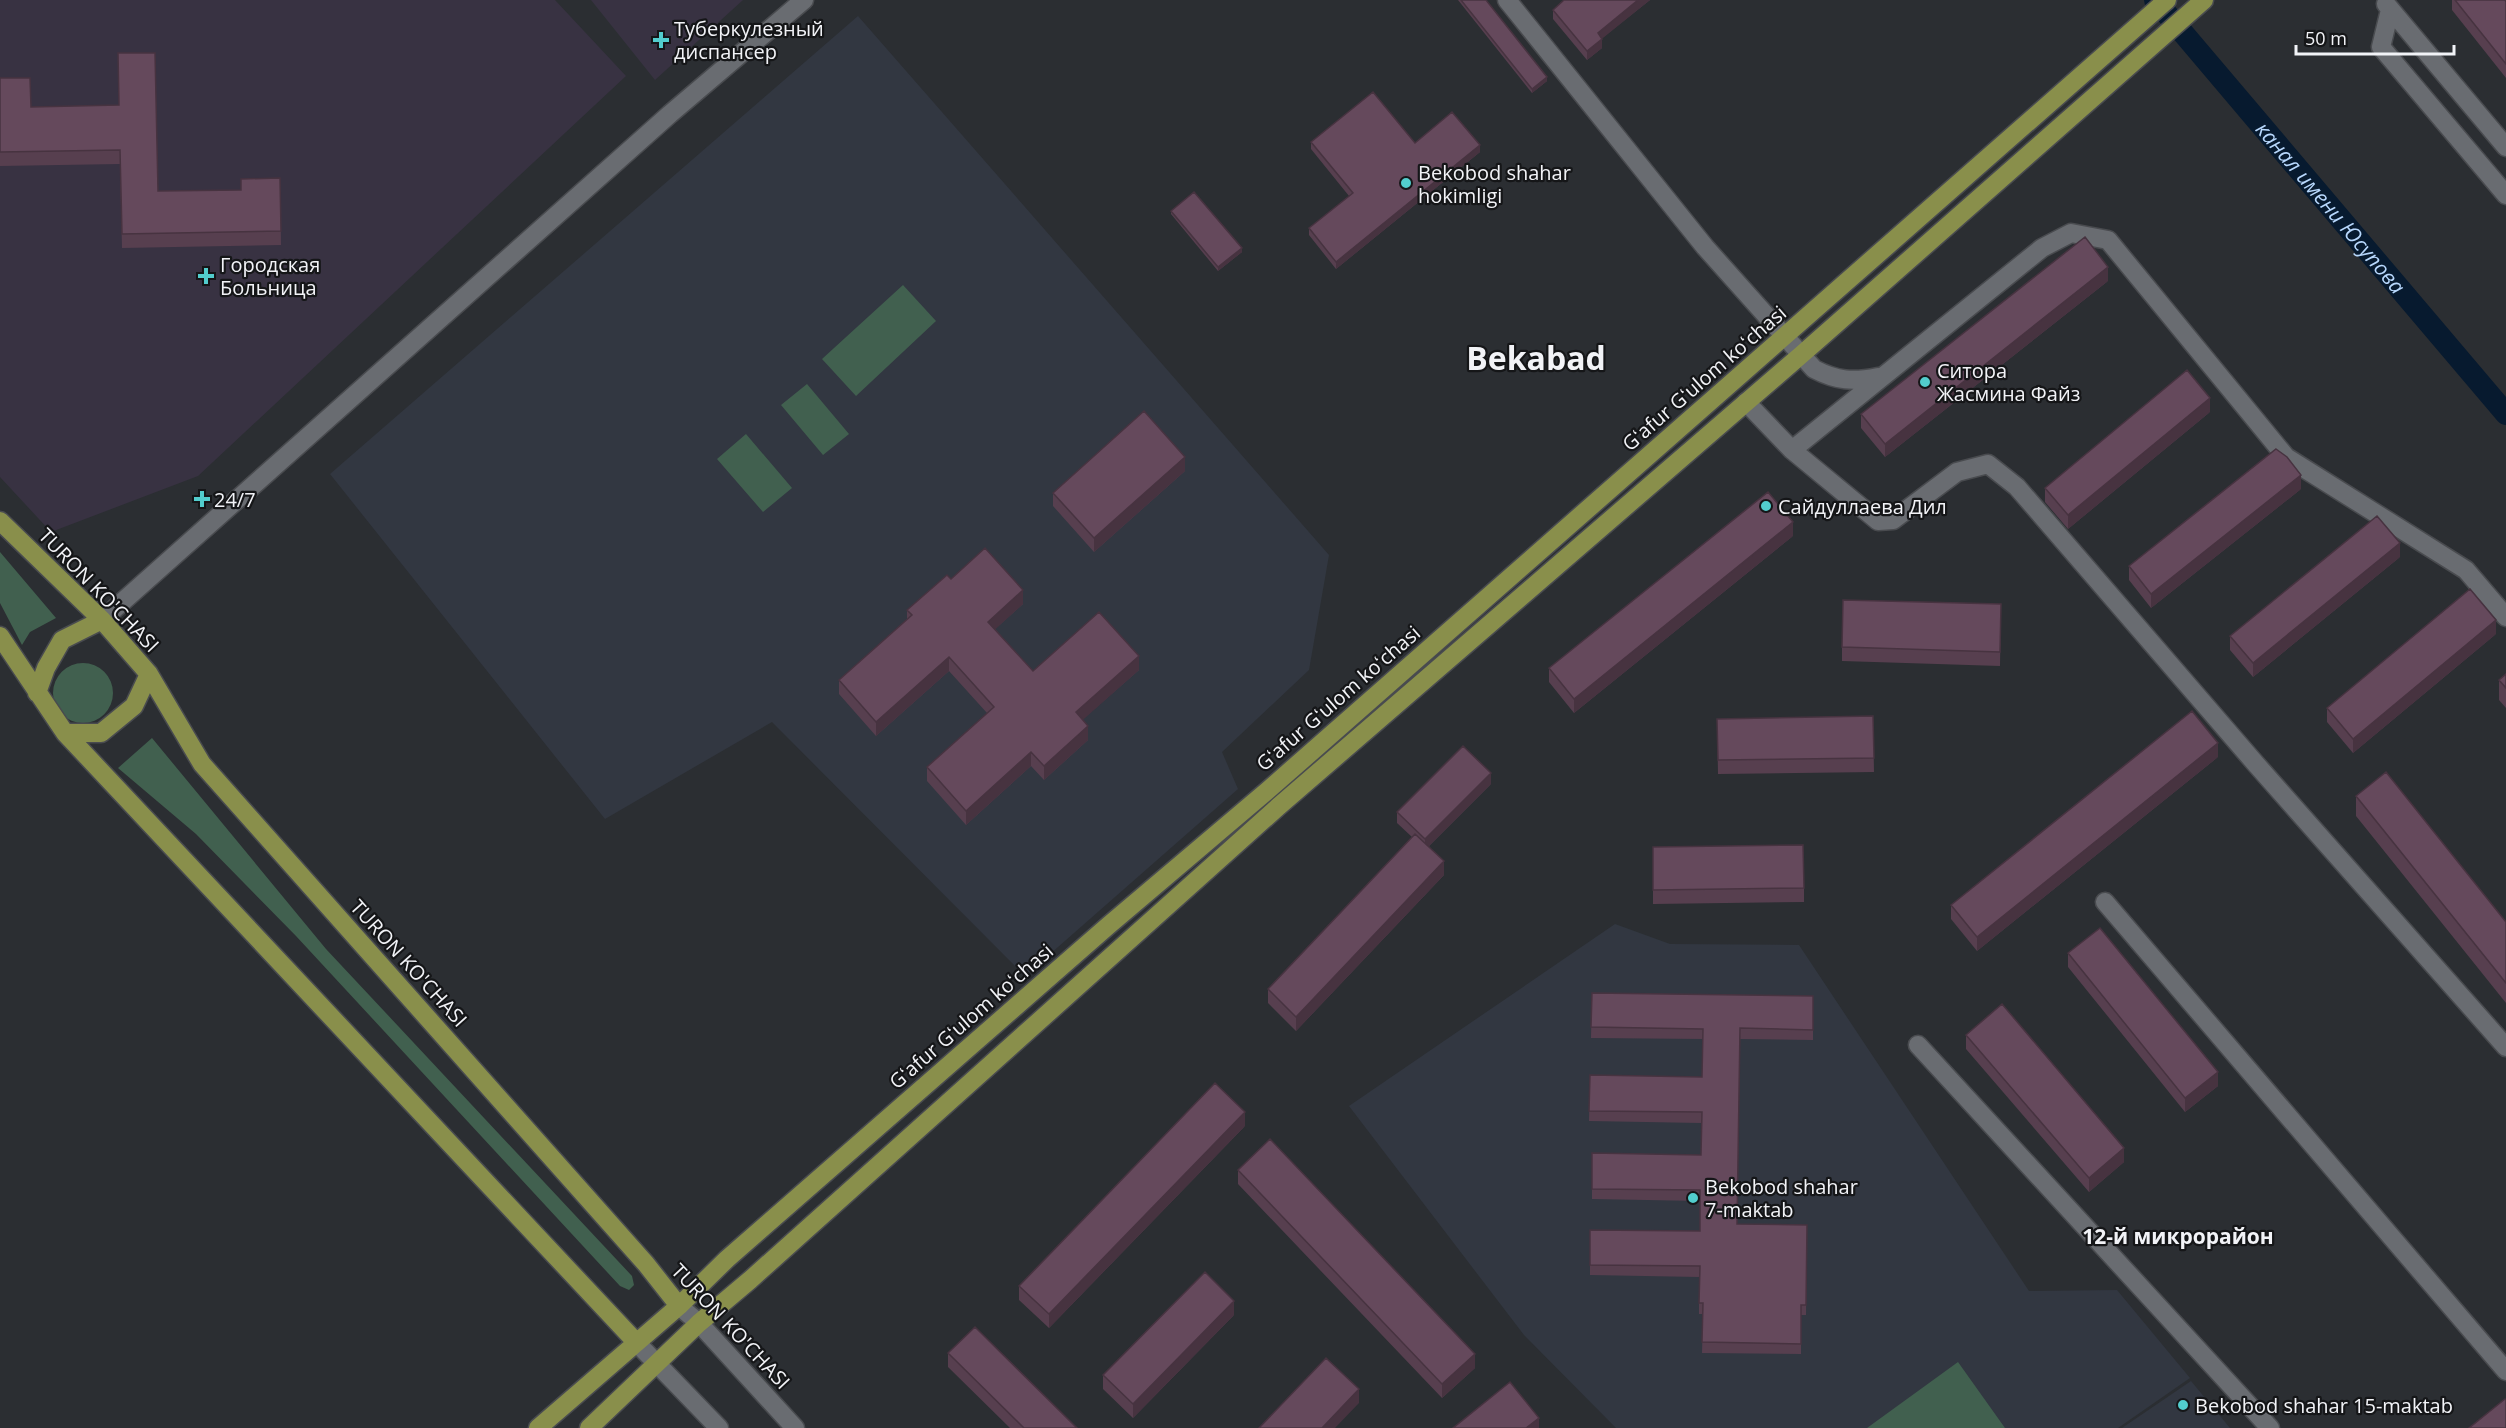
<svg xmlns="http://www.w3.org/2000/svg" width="2506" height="1428" viewBox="0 0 2506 1428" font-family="'Open Sans',sans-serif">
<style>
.built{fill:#323741}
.medical{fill:#383242}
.green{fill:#41604f}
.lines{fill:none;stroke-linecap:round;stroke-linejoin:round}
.canal{stroke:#071a2f;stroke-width:22}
.minor-casing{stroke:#494b4f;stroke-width:21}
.major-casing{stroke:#494b4f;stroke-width:21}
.minor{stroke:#696c71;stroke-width:18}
.major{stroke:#898f4b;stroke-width:18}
.wall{fill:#573f4f}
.shaded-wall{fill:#473340}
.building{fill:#65495c;stroke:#473340;stroke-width:1.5}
.poi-dot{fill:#52cdcd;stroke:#151618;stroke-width:2}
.labels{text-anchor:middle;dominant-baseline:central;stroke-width:4.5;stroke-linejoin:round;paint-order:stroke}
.poi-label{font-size:20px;fill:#f2f3f7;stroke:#151618;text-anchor:start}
.street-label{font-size:20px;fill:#f2f3f7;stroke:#151618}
.water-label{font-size:21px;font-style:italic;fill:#b8d8fd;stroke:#151618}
.neighbourhood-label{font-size:21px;font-weight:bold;fill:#f2f3f7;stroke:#151618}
.town-label{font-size:32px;font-weight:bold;fill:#f2f3f7;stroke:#151618}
</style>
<rect width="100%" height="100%" fill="#2b2e32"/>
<!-- built -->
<path class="built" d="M858 16 1329 555 1309 670 1222 752 1238 789 1025 976 772 722 605 819 330 474Z
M1615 924 1670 944 1799 945 2029 1291 2117 1290 2190 1378 2118 1428H1616L1524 1335 1349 1106Z
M2191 1381 2230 1428H2122Z"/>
<!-- medical -->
<path class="medical" d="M0 0H555L626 76 198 476 51 532 0 477Z
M591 0H743L655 80Z"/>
<!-- green -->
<path class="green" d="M903 285 936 321 856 396 822 359Z
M807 384 849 434 823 455 781 405Z
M746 434 792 488 763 512 717 459Z
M0 552 56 618 30 632 22 645 0 603Z
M53 693a30 30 0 1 1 60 0a30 30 0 1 1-60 0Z
M152 738 326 949 632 1276 634 1285 629 1290 620 1286 296 936 196 834 118 768Z
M1958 1362 2005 1428H1867Z"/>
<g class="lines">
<!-- canal -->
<path class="canal" id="s1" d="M2155 0 2506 414"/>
<!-- minor casing -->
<g class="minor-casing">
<path id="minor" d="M1507 0 1705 247 1814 369C1837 381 1853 382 1878 377
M2386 4 2506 147
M2390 10 2381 47 2506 195
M1746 402 1792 450 1878 521 1893 520 1957 472 1988 464 2017 487 2255 763 2506 1047
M1792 450 2042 248 2071 233 2108 240 2286 457 2466 570 2506 617
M102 620 670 114 804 0
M2105 902 2506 1371
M1918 1045 2270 1428
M679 1306 699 1323 795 1428
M636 1342 719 1428"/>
</g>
<!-- major casing -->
<g class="major-casing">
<path id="major" d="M0 521 102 620 149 674 202 764 646 1264 679 1306
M0 636 65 733 636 1342
M37 693 46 668 62 640 102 620
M65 733H101L134 706 149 674
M538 1428 679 1306 727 1259 1109 925 1267 791 2167 0
M589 1428 699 1323 750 1280 1279 806 1801 355 2204 0"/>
</g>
<!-- minor -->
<use href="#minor" class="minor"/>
<!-- major -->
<use href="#major" class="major"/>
</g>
<!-- wall -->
<path class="wall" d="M1458 0H1486L1547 81 1532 93Z
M1564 0H1650L1602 38V48L1587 60 1553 19V10Z
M2452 0H2505L2506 2V78L2452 10Z
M0 78 31 107 119 105 158 191 241 190 280 178 281 245 122 248 120 164 0 166Z
M1311 142 1415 143 1480 152 1336 269 1309 235V228L1349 196 1311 149Z
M1171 211 1242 252 1218 271 1171 214Z
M2108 281 1885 457 1861 428V414Z
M2210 412 2068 529 2045 502V488Z
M1185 471 1094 552 1053 506V493Z
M2301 489 2151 608 2129 580V566Z
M1793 536 1574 713 1549 682V668Z
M2400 557 2253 677 2230 650V636Z
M951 579 1023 604 995 629 1033 671 1139 670 1083 719 1088 740 1044 780 1031 766 966 825 927 781V767L987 713 949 671 876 736 839 694V680L907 619V610Z
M2001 604 2000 666 1842 661V647Z
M2496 634 2353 753 2327 722V708Z
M2506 674V708L2499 700V680Z
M1873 716 1874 772 1718 774 1717 719Z
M2218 757 1977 951 1951 919V905Z
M1491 784 1429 846 1444 875 1296 1031 1268 1003V989L1412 837 1397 823V812Z
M2356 796 2506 922V1003L2356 816Z
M1653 847 1804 888V902L1653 904Z
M2068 953 2218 1086 2185 1112 2068 967Z
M1592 993 1813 996V1040L1740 1039 1737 1224 1807 1225 1806 1315H1801V1354L1702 1353 1703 1314H1699V1277L1590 1275V1230L1700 1231V1201L1592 1199V1153L1701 1155V1123L1589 1121 1590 1075 1702 1077 1703 1039 1591 1038Z
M1966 1035 2124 1162 2089 1192 1966 1049Z
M1245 1126 1049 1328 1019 1300V1286Z
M1238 1170 1475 1368 1442 1398 1238 1184Z
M1234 1315 1133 1418 1103 1389V1375Z
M948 1353 1077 1428H1010L948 1367Z"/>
<!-- shaded-wall -->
<path class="shaded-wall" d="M1638 0H1650L1598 42V33Z
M1602 39V48L1587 60V51Z
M1547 77V81L1532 93V89Z
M1480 145V152L1336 269V262Z
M1242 248V252L1218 271V267Z
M2108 267V281L1885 457V444Z
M2210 398V412L2068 529V515Z
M1185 457V471L1094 552V538Z
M2301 475V489L2151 608V594Z
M1793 522V536L1574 713V699Z
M2400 543V557L2253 677V663Z
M1023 590V604L988 636V622Z
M2496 620V634L2353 753V739Z
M1139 656V670L1076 726V712Z
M949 657V671L876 736V722Z
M1088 726V740L1044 780V766Z
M2218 743V757L1977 951V937Z
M1031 752V766L966 825V811Z
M1491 773V784L1425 850V839Z
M1444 861V875L1296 1031V1017Z
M2218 1072V1086L2185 1112V1098Z
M1245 1112V1126L1049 1328V1314Z
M2124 1148V1162L2089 1192V1178Z
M1234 1301V1315L1133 1418V1404Z
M1475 1354V1368L1442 1398V1384Z
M1359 1389V1403L1335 1428H1322Z
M1539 1418V1428H1526Z"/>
<!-- building -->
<path class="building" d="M1461 0H1486L1547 77 1532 89Z
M1564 0H1638L1598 33 1602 39 1587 51 1553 10Z
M2455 0H2505L2506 2V64Z
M118 53H155L158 191 241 190V179L280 178 281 231 122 234 120 150 0 152V78H30L31 107 119 105Z
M1373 92 1415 143 1452 112 1480 145 1336 262 1309 228 1353 193 1311 142Z
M1194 192 1242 248 1218 267 1171 211Z
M2085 237 2108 267 1885 444 1861 414Z
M2187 370 2210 398 2068 515 2045 488Z
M1144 411 1185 457 1094 538 1053 493Z
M2276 449 2287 457 2301 475 2151 594 2129 566Z
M1768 492 1793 522 1574 699 1549 668Z
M2377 516 2400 543 2253 663 2230 636Z
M985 548 1023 590 988 622 1033 671 1099 612 1139 656 1076 712 1088 726 1044 766 1031 752 966 811 927 767 994 707 949 657 876 722 839 680 912 615 907 610 947 575 951 579Z
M2470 589 2496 620 2353 739 2327 708Z
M1843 600 2001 604 2000 652 1842 647Z
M2506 674V688L2499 680Z
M2192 711 2218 743 1977 937 1951 905Z
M1873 716 1874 758 1718 760 1717 719Z
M1463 746 1491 773 1425 839 1397 812Z
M2386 772 2506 922V983L2356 796Z
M1415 834 1444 861 1296 1017 1268 989Z
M1803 845 1804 888 1653 890V847Z
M2100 928 2218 1072 2185 1098 2068 953Z
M1592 993 1813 996V1030L1740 1028 1737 1224 1807 1225 1806 1305H1801V1344L1702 1342 1703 1303H1699L1700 1266 1590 1265V1230L1700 1231V1190L1592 1189V1153L1701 1155 1702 1112 1589 1111 1590 1075 1702 1077 1703 1029 1591 1027Z
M2002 1004 2124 1148 2089 1178 1966 1035Z
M1215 1083 1245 1112 1049 1314 1019 1286Z
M1270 1139 1475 1354 1442 1384 1238 1170Z
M1205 1272 1234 1301 1133 1404 1103 1375Z
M975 1327 1077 1428H1024L948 1353Z
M1326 1358 1359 1389 1322 1428H1259Z
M1510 1382 1539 1418 1526 1428H1453Z
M2505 1399 2506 1400V1428H2469Z"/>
<!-- markers -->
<g class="poi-dot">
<path d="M658 31h6v6h6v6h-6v6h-6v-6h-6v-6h6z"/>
<circle cx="1406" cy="183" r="6"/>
<path d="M203 267h6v6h6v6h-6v6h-6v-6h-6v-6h6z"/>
<circle cx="1925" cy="382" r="6"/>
<path d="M199 490h6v6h6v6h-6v6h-6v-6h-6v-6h6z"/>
<circle cx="1766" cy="506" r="6"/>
<circle cx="1693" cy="1198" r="6"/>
<circle cx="2183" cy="1405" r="6"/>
</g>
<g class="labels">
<!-- poi labels -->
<g class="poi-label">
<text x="674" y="28">Туберкулезный<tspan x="674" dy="23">диспансер</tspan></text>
<text x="1418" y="172">Bekobod shahar<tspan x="1418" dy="23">hokimligi</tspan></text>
<text x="220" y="264">Городская<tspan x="220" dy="23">Больница</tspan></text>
<text x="1937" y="370">Ситора<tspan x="1937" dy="23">Жасмина Файз</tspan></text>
<text x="214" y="499">24/7</text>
<text x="1778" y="506">Сайдуллаева Дил</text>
<text x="1705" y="1186">Bekobod shahar<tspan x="1705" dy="23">7-maktab</tspan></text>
<text x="2195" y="1405">Bekobod shahar 15-maktab</text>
</g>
<!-- street labels -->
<g class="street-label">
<text transform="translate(1704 378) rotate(-41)">Gʻafur Gʻulom koʻchasi</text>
<text transform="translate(99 590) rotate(46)">TURON KO'CHASI</text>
<text transform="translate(1338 698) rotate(-41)">Gʻafur Gʻulom koʻchasi</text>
<text transform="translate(409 963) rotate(48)">TURON KO'CHASI</text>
<text transform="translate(971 1016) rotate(-41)">Gʻafur Gʻulom koʻchasi</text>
<text transform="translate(731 1326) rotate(47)">TURON KO'CHASI</text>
</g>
<!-- water labels -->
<g class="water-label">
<text stroke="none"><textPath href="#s1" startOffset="272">канал имени Юсупова</textPath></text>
</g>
<!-- neighbourhood labels -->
<g class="neighbourhood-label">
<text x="2178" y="1236">12-й микрорайон</text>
</g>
<!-- town labels -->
<g class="town-label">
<text x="1536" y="357">Bekabad</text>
</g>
</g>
<!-- scale -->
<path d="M2296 45v9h158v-9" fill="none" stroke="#f2f3f7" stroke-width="3"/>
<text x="2305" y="45" font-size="18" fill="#f2f3f7" stroke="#151618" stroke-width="4.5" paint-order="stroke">50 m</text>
</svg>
